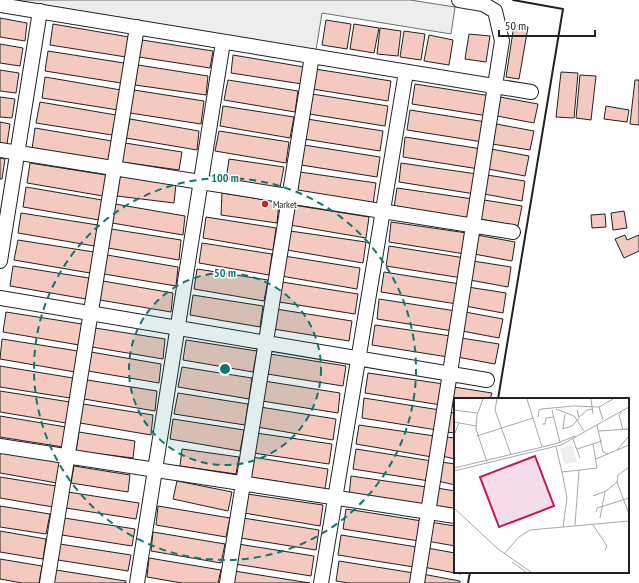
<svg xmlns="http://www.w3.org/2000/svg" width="639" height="583" viewBox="0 0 639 583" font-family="'PT Sans Narrow',sans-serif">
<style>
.parking{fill:#ededed;stroke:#6f6f6f}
.building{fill:#f3c9c0;stroke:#222}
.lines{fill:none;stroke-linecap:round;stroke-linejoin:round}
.minor-casing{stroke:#222;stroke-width:16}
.minor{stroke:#fff;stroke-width:14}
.wall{stroke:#222;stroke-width:2}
.ring{fill:none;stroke:#0f766e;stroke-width:2;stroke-dasharray:7 5}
.poi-dot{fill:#c62828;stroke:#fff;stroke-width:1.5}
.labels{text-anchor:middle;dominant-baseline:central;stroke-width:3;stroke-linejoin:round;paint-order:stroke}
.poi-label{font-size:10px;fill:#222;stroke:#fff;text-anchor:start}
.inset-road{fill:none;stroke:#a7a7a7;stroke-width:1}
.view{fill:#c2185b;fill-opacity:0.15;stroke:#c2185b;stroke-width:2}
.inset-edge{fill:none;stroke:#222;stroke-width:2}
.centre{fill:#0f766e;stroke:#fff;stroke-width:2}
.ring-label{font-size:12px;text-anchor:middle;font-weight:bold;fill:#0f766e;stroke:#fff;stroke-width:3;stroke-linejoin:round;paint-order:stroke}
</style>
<rect width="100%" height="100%" fill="#fff"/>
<!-- parking -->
<path class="parking" d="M14 0H410L455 7 451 34 322 13 316 50Z"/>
<!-- building -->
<path class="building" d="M0 18 27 23 25 41 0 37Z
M326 20 351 24 347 49 322 45Z
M53 24 129 37 126 57 50 45Z
M354 24 379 28 374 53 350 49Z
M514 25 528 27 519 79 506 77Z
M380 28 401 31 398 56 377 54Z
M404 31 425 34 421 60 400 57Z
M469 34 490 36 486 62 465 59Z
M429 35 453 40 449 65 424 61Z
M142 40 213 51 210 68 139 57Z
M0 44 23 48 20 66 0 63Z
M48 51 124 63 121 83 45 71Z
M233 55 304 67 302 84 231 73Z
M138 65 208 76 206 95 135 85Z
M315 69 391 81 388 101 312 89Z
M0 70 19 73 16 93 0 91Z
M561 72 578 73 574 118 556 117Z
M580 75 596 76 591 120 576 118Z
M45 77 121 90 118 110 42 98Z
M228 80 298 91 295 112 224 100Z
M635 80H639V125L630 124Z
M415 84 491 96 488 116 412 104Z
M134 90 204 101 201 124 130 113Z
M312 94 388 106 385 126 309 114Z
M0 97 15 99 12 118 0 117Z
M500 97 538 104 534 123 497 116Z
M40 102 116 115 112 135 36 123Z
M223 106 294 117 290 138 220 126Z
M606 106 629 110 627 122 604 119Z
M410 110 486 122 483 142 407 130Z
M130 119 199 131 197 150 126 138Z
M307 119 383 131 380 151 304 139Z
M0 122 10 124 7 144 0 143Z
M496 124 534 131 530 150 492 144Z
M35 128 112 141 108 161 32 149Z
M219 131 289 142 286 163 215 151Z
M405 137 482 149 479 169 403 157Z
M125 143 182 152 179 170 122 162Z
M304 145 380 157 377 177 301 165Z
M491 149 529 156 525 176 488 169Z
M0 158 5 159 2 179H0Z
M229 159 284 167 280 188 226 180Z
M30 163 106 175 103 196 27 183Z
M401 163 477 174 475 194 399 182Z
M300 172 376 183 373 204 297 192Z
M487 175 525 181 522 201 484 194Z
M120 176 176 184 174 203 117 196Z
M26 187 102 200 99 220 23 207Z
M397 188 473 199 470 219 394 207Z
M222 193 279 202 277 223 221 215Z
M484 200 522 206 518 226 480 219Z
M115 204 185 216 183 235 112 223Z
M293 205 369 217 366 238 290 225Z
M624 211 627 228 613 230 611 213Z
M21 213 98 225 94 246 18 233Z
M605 214 606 227 592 228 591 215Z
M206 217 276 228 273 250 203 238Z
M391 222 467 233 465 254 389 242Z
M111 229 181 240 179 260 108 248Z
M290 231 366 242 363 263 287 250Z
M477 235 515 242 512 261 474 254Z
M625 235 627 240 639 235V251L624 258 615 239Z
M18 240 94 252 90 273 14 260Z
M202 243 272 254 269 275 199 263Z
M389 246 465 258 462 278 386 266Z
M107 255 178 267 176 286 104 274Z
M284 256 360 268 357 289 281 276Z
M473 261 511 267 508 287 470 280Z
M13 266 89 278 86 299 10 286Z
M197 269 268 280 264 301 194 289Z
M384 272 460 284 457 304 381 292Z
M103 281 173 293 171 312 100 300Z
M282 282 358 294 355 314 279 302Z
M468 287 506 293 503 313 465 306Z
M193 295 263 306 260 327 190 315Z
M379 299 456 311 453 331 377 319Z
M276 309 352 321 349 341 273 329Z
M6 312 82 324 79 345 3 332Z
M465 312 503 319 499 338 462 331Z
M375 325 451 336 448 357 372 345Z
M95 328 165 339 163 359 92 347Z
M461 338 499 344 495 364 457 357Z
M2 339 78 351 75 372 0 359Z
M186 340 257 351 253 372 183 360Z
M91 352 161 364 159 383 88 371Z
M270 354 346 366 343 386 267 374Z
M0 366 73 378 70 398 0 387Z
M182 367 252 378 249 399 178 387Z
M368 373 444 384 441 405 365 393Z
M87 380 157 391 155 411 84 399Z
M264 381 340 393 338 413 262 401Z
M454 387 492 393 490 399H455V407L450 406Z
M0 391 70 402 66 423 0 412Z
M178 393 248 404 245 425 174 414Z
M364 398 440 410 437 430 362 418Z
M83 404 153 415 151 435 80 423Z
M260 407 336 419 333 440 257 427Z
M449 412 455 413V433L446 432Z
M0 416 66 427 63 447 0 437Z
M173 419 244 430 240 451 170 439Z
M359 425 435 436 432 457 356 444Z
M79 432 135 441 133 458 76 451Z
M256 433 332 444 329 464 253 453Z
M446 437 455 438V459L442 456Z
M182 449 239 457 236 474 180 466Z
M356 449 432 461 429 481 353 469Z
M0 452 60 462 57 483 0 473Z
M252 457 328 469 325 489 250 477Z
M441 462 455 464V485L438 481Z
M74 466 130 475 128 492 71 483Z
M351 476 427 487 425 508 349 496Z
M0 477 56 486 53 507 0 498Z
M177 481 232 492 228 511 173 499Z
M437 488 455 491V511L433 507Z
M68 492 139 503 136 519 66 508Z
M247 494 323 505 320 526 244 513Z
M0 506 50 514 46 534 0 527Z
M158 506 230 518 226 537 156 525Z
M346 509 422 521 419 541 343 529Z
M64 518 135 529 132 546 62 535Z
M243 518 319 530 316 550 240 538Z
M430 522 455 526V546L427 541Z
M0 531 46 539 43 559 0 552Z
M153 532 225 544 221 563 151 551Z
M341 535 417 547 414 567 338 555Z
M60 544 131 555 128 571 58 560Z
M238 544 314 556 311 576 235 564Z
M427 548 455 553V572H462L461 574 423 567Z
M149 558 221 570 218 583H182L147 577Z
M0 559 42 566 39 583H22L0 579Z
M339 561 414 573 413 583H349L336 581Z
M56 570 126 581V583H54Z
M234 571 310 583H232Z
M422 574 460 581V583H421Z"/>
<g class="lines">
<!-- minor casing -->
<g class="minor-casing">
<path id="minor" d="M0 5 531 92
M0 150 513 232
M0 261 40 11
M0 298 487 380
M0 446 455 516
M47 583 137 27
M137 583 223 42
M227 583 312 56
M321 583 406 72
M417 583 502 41 495 11 483 4 459 0"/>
</g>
<!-- minor -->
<use href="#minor" class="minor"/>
<!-- wall -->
<path class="wall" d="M498 399 563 9 513 0
M468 583 470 572"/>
</g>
<!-- distance rings -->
<circle cx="225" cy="369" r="96" fill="#0f766e" fill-opacity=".12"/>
<g class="ring">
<circle cx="225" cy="369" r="96"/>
<circle cx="225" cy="369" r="191"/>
</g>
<!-- markers -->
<circle class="poi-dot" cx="265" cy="204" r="4"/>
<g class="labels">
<!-- poi labels -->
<g class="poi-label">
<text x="273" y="204">Market</text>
</g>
</g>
<!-- overview -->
<g transform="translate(454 398)">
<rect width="175" height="175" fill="#fff"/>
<path d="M118 46 123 64 110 66 106 51Z" fill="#eee"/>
<path class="inset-road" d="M29 1 23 17 22 31 33 64M43 1 41 12 57 57M73 1 88 49M137 1 139 16M145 9 149 22M102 11 120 18 130 33M0 12 23 15M98 12 106 45M168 13 165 17 169 32M84 19 85 12 88 11 119 8 145 9 159 1M125 19 133 12 139 11M0 24 22 28M88 26H91L92 20 99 19M143 27 149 54 154 56M109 30 111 16M108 31 118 28 125 20 123 12M145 33 175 31M0 37 5 25M23 38 79 20M119 41 126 60M102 49 108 74M123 51 148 43M163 52 175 38M142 61 175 47M175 69 164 77 163 84 175 116M0 70 101 46 121 38M0 73 107 47 175 9M139 98 152 93 163 84M0 110 44 151 77 174M142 114 143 110 175 100M146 120 151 94M121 127 125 72M139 127 153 148 151 152M109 129 113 100 108 74 143 70 139 46M50 156 65 139 76 132 175 123M58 164 72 174"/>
<path class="view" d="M81 58 100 108 45 129 26 79Z"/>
<rect width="175" height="175" class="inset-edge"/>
</g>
<circle cx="225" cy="369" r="6" class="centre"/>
<g class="ring-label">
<text x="225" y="182">100 m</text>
<text x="225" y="277">50 m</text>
</g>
<!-- scale -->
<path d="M499 30v6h96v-6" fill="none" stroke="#222222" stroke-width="2"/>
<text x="505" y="30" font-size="12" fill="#222222" stroke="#ffffff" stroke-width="3" paint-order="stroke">50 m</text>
</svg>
